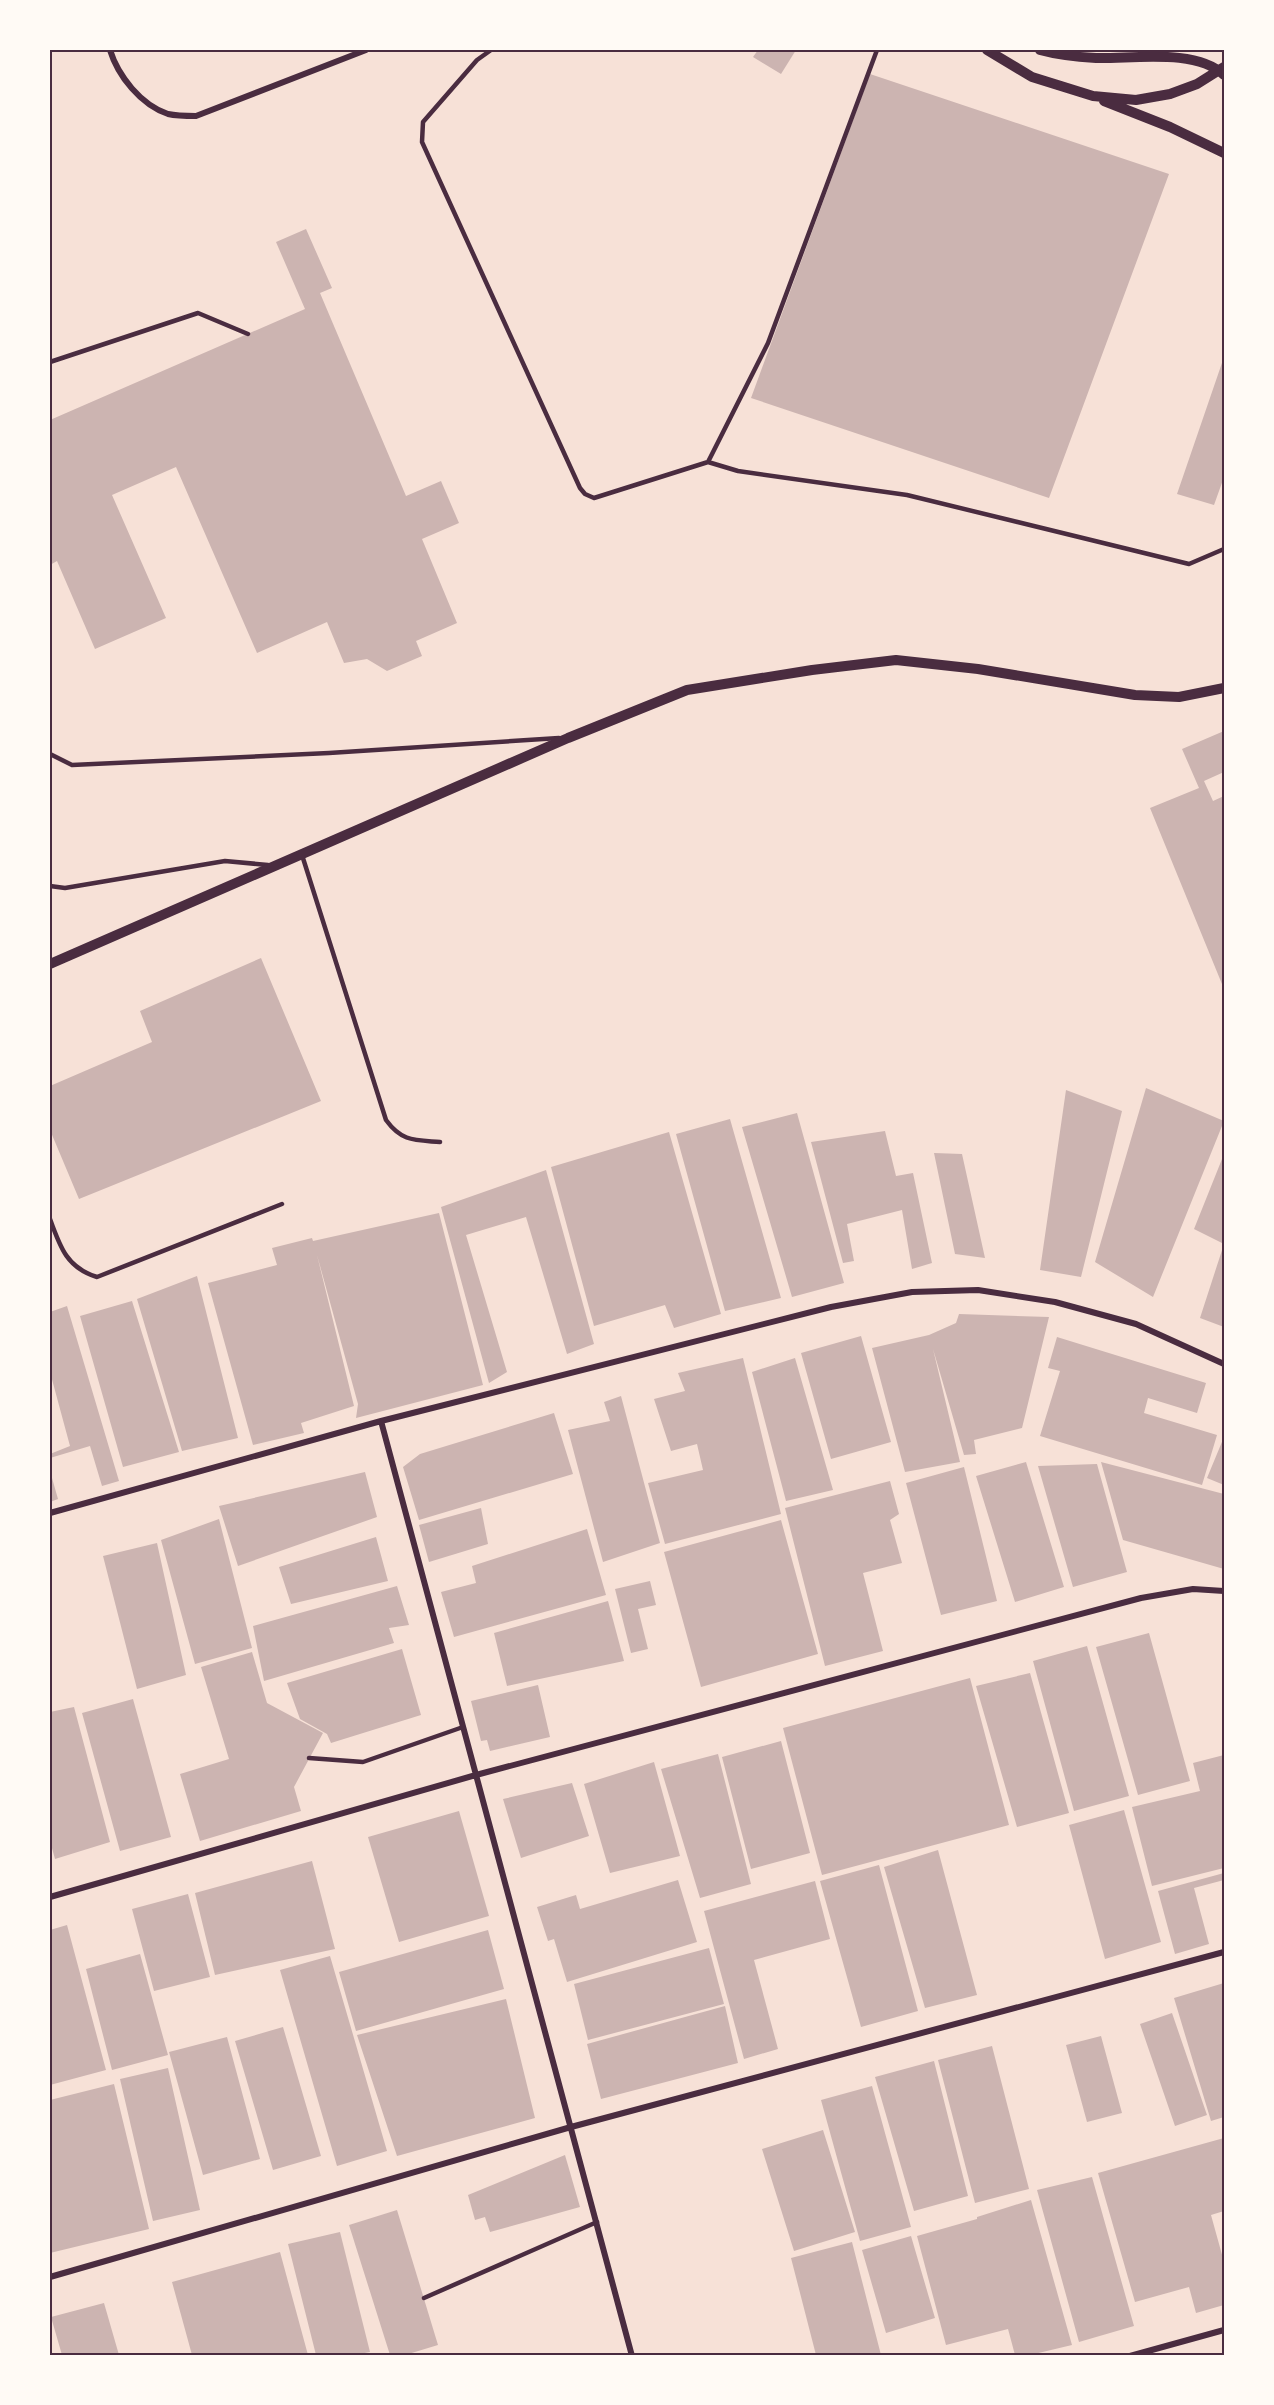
<svg xmlns="http://www.w3.org/2000/svg" width="1274" height="2405" viewBox="0 0 1274 2405" font-family="Quicksand,sans-serif">
<style>
.building{fill:#ccb4b1}
.lines{fill:none;stroke-linecap:round;stroke-linejoin:round}
.service{stroke:#4a2c40;stroke-width:4.5}
.minor{stroke:#4a2c40;stroke-width:6}
.tertiary{stroke:#4a2c40;stroke-width:10}
.neatline{fill:none;stroke:#4a2c40;stroke-width:2}
</style>
<rect width="100%" height="100%" fill="#f7e1d7"/>
<!-- building -->
<path class="building" d="M758 50H796L781 74 753 57Z
M870 74 1169 174 1049 498 751 398Z
M306 229 332 288 320 293 406 496 441 481 459 523 422 539 457 623 416 641 422 656 387 671 367 659 344 663 327 622 257 653 176 467 112 495 166 618 95 649 57 561 50 565V420L305 309 276 242Z
M1224 357V477L1214 505 1177 494Z
M1224 731V772L1204 781 1213 801 1224 796V989L1150 808 1199 788 1182 749Z
M261 958 321 1101 79 1199 50 1130V1086L152 1042 140 1011Z
M1146 1088 1224 1121 1153 1297 1095 1262Z
M1066 1090 1122 1111 1081 1277 1040 1270Z
M797 1113 844 1283 792 1297 742 1127Z
M730 1119 781 1298 725 1311 676 1134Z
M885 1131 896 1176 913 1173 932 1263 912 1269 902 1210 847 1224 854 1261 843 1263 811 1142Z
M669 1132 721 1314 674 1328 665 1305 594 1326 551 1167Z
M934 1153 962 1154 985 1258 955 1254Z
M1224 1154V1327L1200 1318 1224 1244 1194 1229Z
M546 1170 594 1344 567 1354 526 1217 466 1235 507 1372 489 1383 441 1207Z
M439 1213 483 1385 356 1418 358 1404 317 1255 354 1406 301 1423 304 1433 253 1445 208 1283 277 1265 272 1248 312 1238 313 1241Z
M197 1276 238 1438 182 1451 137 1299Z
M132 1301 179 1452 123 1467 80 1316Z
M67 1306 119 1481 102 1486 90 1446 50 1458V1454L70 1446 50 1372V1312Z
M959 1314 1049 1317 1022 1428 974 1440 976 1454 964 1455 933 1349 960 1462 905 1472 872 1348 929 1335 956 1323Z
M861 1336 891 1442 831 1459 801 1353Z
M1057 1337 1206 1383 1197 1413 1148 1398 1144 1413 1217 1435 1202 1485 1040 1436 1060 1371 1048 1368Z
M743 1358 781 1514 665 1544 648 1483 703 1470 697 1444 671 1451 654 1399 685 1391 678 1373Z
M795 1358 833 1490 786 1501 752 1372Z
M621 1396 660 1543 603 1562 568 1430 610 1421 604 1402Z
M554 1413 573 1474 419 1520 403 1467 420 1454Z
M1224 1437V1485L1207 1478Z
M1026 1462 1064 1587 1015 1602 976 1476Z
M1101 1462 1224 1494V1569L1123 1540Z
M1097 1464 1127 1572 1073 1587 1038 1466Z
M964 1467 997 1601 941 1615 906 1483Z
M50 1471 58 1499 50 1502Z
M365 1472 377 1517 238 1566 219 1506Z
M890 1481 899 1514 890 1520 902 1563 863 1573 883 1651 825 1666 785 1508Z
M481 1508 488 1544 429 1562 419 1525Z
M219 1519 252 1648 195 1664 161 1540Z
M781 1520 818 1654 701 1687 664 1552Z
M587 1529 606 1595 454 1637 441 1592 476 1583 472 1566Z
M376 1537 388 1581 291 1604 279 1567Z
M157 1543 186 1675 137 1689 103 1556Z
M650 1581 656 1605 638 1609 648 1649 631 1653 615 1589Z
M397 1586 409 1625 389 1628 394 1643 264 1681 253 1626Z
M608 1601 624 1661 507 1686 494 1633Z
M1149 1633 1190 1781 1138 1795 1096 1647Z
M1087 1646 1129 1796 1074 1811 1033 1661Z
M402 1649 421 1715 331 1743 327 1734 300 1719 287 1683Z
M252 1652 267 1703 323 1733 294 1787 301 1811 200 1841 180 1774 229 1759 201 1667Z
M1030 1673 1069 1813 1017 1827 976 1686Z
M970 1678 1009 1825 822 1875 783 1728Z
M538 1685 550 1737 490 1751 487 1740 481 1741 471 1701Z
M133 1699 171 1837 120 1851 82 1713Z
M74 1707 110 1842 55 1859 50 1841V1712Z
M781 1741 810 1853 751 1869 722 1757Z
M718 1754 751 1884 700 1898 661 1769Z
M1224 1755V1868L1152 1886 1132 1807 1200 1791 1193 1763Z
M654 1762 680 1856 610 1873 584 1784Z
M572 1783 589 1836 521 1858 503 1799Z
M1124 1810 1161 1942 1105 1959 1069 1825Z
M459 1811 489 1916 399 1942 368 1837Z
M938 1850 977 1995 925 2008 884 1867Z
M312 1861 335 1949 215 1975 195 1893Z
M879 1865 918 2011 861 2027 820 1881Z
M1224 1873V1880L1194 1888 1209 1944 1175 1954 1158 1891Z
M678 1880 697 1942 567 1982 554 1939 548 1941 537 1907 576 1895 580 1909Z
M815 1881 830 1939 754 1960 778 2049 744 2059 704 1911Z
M188 1894 210 1977 154 1991 132 1909Z
M67 1925 106 2070 50 2085V1930Z
M488 1930 504 1989 356 2031 339 1972Z
M709 1948 724 2004 588 2040 574 1984Z
M140 1954 168 2055 112 2070 86 1969Z
M330 1956 387 2151 337 2166 280 1970Z
M1224 1983V2117L1211 2121 1174 1998Z
M506 1999 535 2118 397 2156 357 2035Z
M725 2006 738 2063 601 2099 587 2044Z
M1172 2013 1207 2115 1175 2126 1140 2024Z
M283 2027 321 2156 273 2170 235 2041Z
M1101 2036 1122 2113 1087 2122 1066 2045Z
M227 2037 260 2159 203 2175 169 2052Z
M992 2046 1029 2189 975 2203 938 2060Z
M934 2061 968 2196 914 2211 875 2077Z
M168 2068 200 2210 153 2221 120 2079Z
M114 2084 149 2229 50 2253V2100Z
M872 2086 911 2227 860 2241 821 2100Z
M823 2130 855 2232 794 2251 762 2149Z
M1224 2138V2211L1211 2215 1224 2262V2305L1196 2313 1189 2287 1135 2302 1098 2173Z
M565 2155 580 2207 490 2232 485 2217 475 2220 468 2195Z
M1092 2177 1134 2326 1079 2342 1037 2190Z
M1031 2200 1072 2345 1030 2355H1015L1008 2329 946 2345 917 2236 977 2219V2217Z
M397 2210 438 2345 405 2355H390L349 2225Z
M340 2232 370 2352 354 2355H316L288 2244Z
M911 2236 935 2318 886 2333 862 2250Z
M852 2242 881 2355H816L791 2258Z
M280 2252 308 2355H192L172 2282Z
M104 2303 119 2355H62L51 2317Z"/>
<g class="lines">
<!-- service -->
<path class="service" d="M491 50 477 60 423 122 422 142 580 488 585 494 594 498 708 462 738 471 907 495 1189 564 1224 549
M50 362 198 313 248 334
M708 462 768 343 877 50
M50 754 72 765 329 753 559 738
M302 855 386 1120C402 1142 415 1140 440 1142
M50 886 65 888 225 861 268 865
M50 1219C60 1247 67 1268 97 1277L282 1204
M309 1758 363 1762 463 1727
M424 2298 597 2222"/>
<!-- minor -->
<path class="minor" d="M110 50C118 76 141 105 168 114 177 116 188 116 196 116L366 50
M381 1421 632 2356
M50 1513 381 1421 831 1307 912 1292 978 1290 1055 1302 1136 1324 1224 1364
M50 1897 476 1775 1141 1598 1193 1589 1224 1591
M50 2277 571 2127 1224 1952
M1130 2356 1224 2330"/>
<!-- tertiary -->
<path class="tertiary" d="M987 50 1032 77 1093 96 1136 100 1170 94 1197 84 1224 67
M1040 50C1058 55 1078 57 1096 58 1132 59 1196 48 1224 75
M1104 101 1170 127 1224 153
M50 964 568 738 687 690 812 670 896 660 978 669 1135 695 1179 697 1224 688"/>
</g>
<!-- border -->
<rect width="1274" height="2405" fill="none" stroke="#fffaf5" stroke-width="102"/>
<rect x="51" y="51" width="1172" height="2303" class="neatline"/>
</svg>
